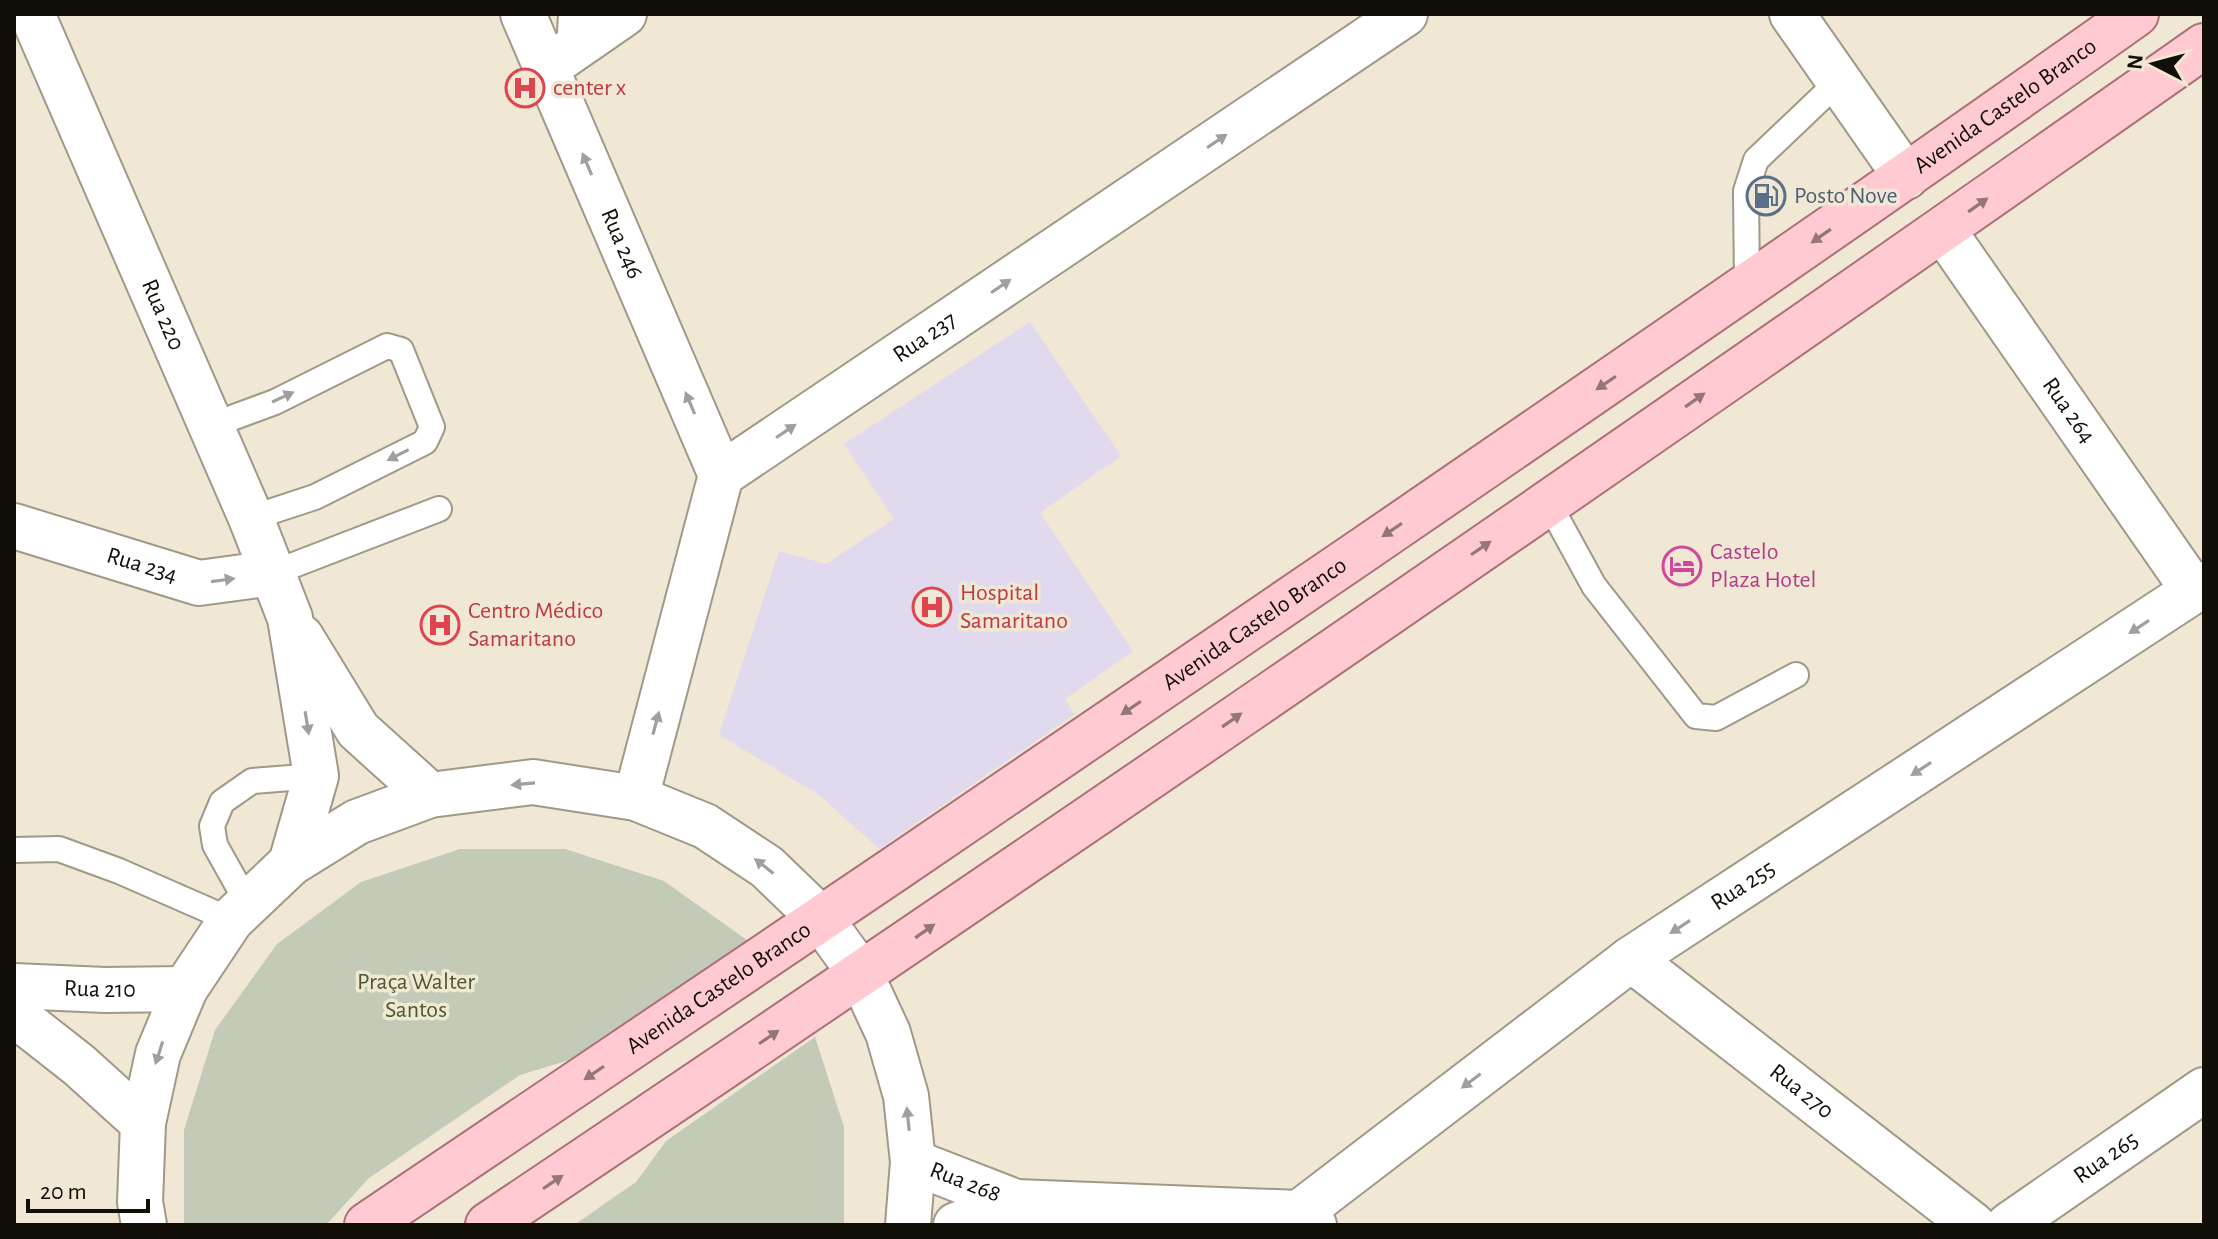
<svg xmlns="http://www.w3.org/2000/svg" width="2218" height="1239" viewBox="0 0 2218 1239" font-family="'Alegreya Sans',sans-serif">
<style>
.medical{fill:#e1daef}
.green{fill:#c3cbb8}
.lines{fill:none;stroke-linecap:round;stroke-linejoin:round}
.service-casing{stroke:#a19887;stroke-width:28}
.minor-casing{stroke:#a19887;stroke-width:48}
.tertiary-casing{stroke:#a19887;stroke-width:48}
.primary-casing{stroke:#ac7178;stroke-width:48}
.service{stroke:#fff;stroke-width:24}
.minor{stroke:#fff;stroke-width:44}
.tertiary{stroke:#fff;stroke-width:44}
.primary{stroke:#ffcad2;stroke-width:44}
.oneway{fill:#a09f9d}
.oneway2{fill:#947678}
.labels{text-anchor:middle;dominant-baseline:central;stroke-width:7;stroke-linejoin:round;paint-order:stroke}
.health-label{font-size:24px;fill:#be3a42;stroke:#f0e7d4;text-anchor:start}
.street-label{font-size:24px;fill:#120f09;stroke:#f0e7d4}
.service-label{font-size:24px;fill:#4e5e75;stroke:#f0e7d4;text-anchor:start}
.hotel-label{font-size:24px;fill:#b23c85;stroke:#f0e7d4;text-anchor:start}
.park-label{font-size:24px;fill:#4a5c2f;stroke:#f0e7d4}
</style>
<rect width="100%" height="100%" fill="#f0e7d4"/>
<!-- medical -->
<path class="medical" d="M1030 322 1121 456 1040 513 1133 651 1065 699 1075 714 879 849 819 795 719 735 779 551 826 564 894 519 844 444Z"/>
<!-- green -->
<path class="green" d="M460 849H565L664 881 754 945 592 1053 520 1075 369 1178 326 1225H184V1130L215 1030 277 944 361 882Z
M815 1037 844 1127V1225H574L636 1182 666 1141Z"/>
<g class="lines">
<!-- service casing -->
<g class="service-casing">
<path id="service" d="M569 52 571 14
M1747 287 1746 191 1756 160 1839 81
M210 426 275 402 387 346 401 350 432 427 425 442 315 497 251 518
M1548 502 1594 586 1696 716 1716 718 1796 675
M273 573 439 509
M14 850 59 849 119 871 231 920
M248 904 215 845 212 826 222 802 252 781 316 776"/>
</g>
<!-- minor casing -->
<g class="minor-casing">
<g id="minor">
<path id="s1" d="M32 14 251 518 290 618 316 776 291 863"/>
<path id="s2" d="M523 14 721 475"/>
<path d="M1792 14 1906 177"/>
<path d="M546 68 624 14"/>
<path id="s3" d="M1943 230 2194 591"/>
<path id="s4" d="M14 526 199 583 273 573"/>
<path d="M301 637 358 730 430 795"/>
<path id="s5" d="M636 798 721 475 1405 14"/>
<path id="s6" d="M1631 959 1973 1225"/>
<path id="s7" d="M913 1162 1016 1202 1299 1213 1314 1225"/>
<path id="s8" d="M1299 1213 1631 959 2204 584"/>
<path d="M956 1225 1016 1202"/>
<path id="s9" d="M2009 1225 2204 1090"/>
</g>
</g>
<!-- tertiary casing -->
<g class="tertiary-casing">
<g id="tertiary">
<path id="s10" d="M14 986 105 990 185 989"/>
<path d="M14 1014 79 1065 143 1123"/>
<path d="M144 1225 140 1202 143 1123 158 1054 185 989 231 920 291 863 357 822 430 795 533 782 636 798 705 826 767 867 821 919 860 973 888 1033 906 1096 913 1162 908 1225"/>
</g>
</g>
<!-- primary casing -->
<g class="primary-casing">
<g id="primary">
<path id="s11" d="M367 1225C701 1001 1034 775 1366 548 1624 371 1881 195 2136 14"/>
<path d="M488 1225C1064 839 1636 445 2204 46"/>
</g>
</g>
<!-- service -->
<use href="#service" class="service"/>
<!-- minor -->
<use href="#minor" class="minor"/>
<!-- tertiary -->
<use href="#tertiary" class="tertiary"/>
<!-- primary -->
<use href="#primary" class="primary"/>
</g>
<!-- one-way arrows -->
<defs><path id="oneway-solid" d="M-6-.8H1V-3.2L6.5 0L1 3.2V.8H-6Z" transform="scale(2)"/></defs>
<g class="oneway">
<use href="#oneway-solid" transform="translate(1217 141) rotate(-34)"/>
<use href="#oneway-solid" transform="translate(587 164) rotate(-113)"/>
<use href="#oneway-solid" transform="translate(1001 286) rotate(-34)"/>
<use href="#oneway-solid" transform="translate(283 397) rotate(-25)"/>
<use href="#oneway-solid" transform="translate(690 403) rotate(-113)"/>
<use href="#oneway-solid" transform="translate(786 431) rotate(-34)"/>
<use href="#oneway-solid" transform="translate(398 455) rotate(153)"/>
<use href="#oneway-solid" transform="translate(223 580) rotate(-8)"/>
<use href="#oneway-solid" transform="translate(2139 627) rotate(147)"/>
<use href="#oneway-solid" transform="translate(307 723) rotate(81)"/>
<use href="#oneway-solid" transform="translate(656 723) rotate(-75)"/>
<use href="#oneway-solid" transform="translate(1921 769) rotate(147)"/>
<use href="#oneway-solid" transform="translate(523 784) rotate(175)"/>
<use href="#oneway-solid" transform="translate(764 866) rotate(-142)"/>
<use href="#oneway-solid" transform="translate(1680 927) rotate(147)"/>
<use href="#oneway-solid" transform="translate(159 1053) rotate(108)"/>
<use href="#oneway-solid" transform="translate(1471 1081) rotate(143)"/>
<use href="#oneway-solid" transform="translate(908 1119) rotate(-96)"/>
</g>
<g class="oneway2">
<use href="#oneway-solid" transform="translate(1978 205) rotate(-35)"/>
<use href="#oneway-solid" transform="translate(1821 236) rotate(145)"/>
<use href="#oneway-solid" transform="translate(1606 383) rotate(146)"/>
<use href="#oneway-solid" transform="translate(1695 400) rotate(-35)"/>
<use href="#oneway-solid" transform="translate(1392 530) rotate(146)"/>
<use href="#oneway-solid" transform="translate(1481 548) rotate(-34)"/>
<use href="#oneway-solid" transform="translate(1131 708) rotate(146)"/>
<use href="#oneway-solid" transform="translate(1232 720) rotate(-35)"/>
<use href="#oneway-solid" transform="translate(925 931) rotate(-35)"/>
<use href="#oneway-solid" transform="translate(769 1037) rotate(-34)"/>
<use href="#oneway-solid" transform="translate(594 1073) rotate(146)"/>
<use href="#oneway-solid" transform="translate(553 1182) rotate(-34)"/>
</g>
<!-- icons -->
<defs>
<g id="hospital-ring" transform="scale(2)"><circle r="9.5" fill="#f0e7d4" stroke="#e0444e" stroke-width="1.5"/><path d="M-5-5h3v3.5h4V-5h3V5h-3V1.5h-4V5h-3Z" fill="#e0444e"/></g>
<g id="fuel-ring" transform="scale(2)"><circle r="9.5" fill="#f0e7d4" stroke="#5c6f8a" stroke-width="1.5"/><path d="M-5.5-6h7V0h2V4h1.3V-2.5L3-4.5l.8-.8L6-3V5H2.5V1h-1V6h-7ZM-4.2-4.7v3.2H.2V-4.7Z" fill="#5c6f8a"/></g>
<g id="hotel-ring" transform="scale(2)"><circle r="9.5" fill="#f0e7d4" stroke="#d1479c" stroke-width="1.5"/><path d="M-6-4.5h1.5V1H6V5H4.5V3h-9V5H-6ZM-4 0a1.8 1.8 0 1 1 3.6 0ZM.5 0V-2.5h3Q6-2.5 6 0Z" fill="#d1479c"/></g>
</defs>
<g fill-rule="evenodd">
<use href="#hospital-ring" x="525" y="88"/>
<use href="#fuel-ring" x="1766" y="196"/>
<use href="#hotel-ring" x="1682" y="566"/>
<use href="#hospital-ring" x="932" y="607"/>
<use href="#hospital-ring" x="440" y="625"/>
</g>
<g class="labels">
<!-- health labels -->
<g class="health-label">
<text x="553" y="88">center x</text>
<text x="960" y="593">Hospital<tspan x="960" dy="28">Samaritano</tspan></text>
<text x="468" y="611">Centro Médico<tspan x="468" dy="28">Samaritano</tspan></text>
</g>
<!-- street labels -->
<g class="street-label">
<text stroke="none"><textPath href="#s11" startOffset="1984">Avenida Castelo Branco</textPath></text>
<text stroke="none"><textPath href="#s2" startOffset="250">Rua 246</textPath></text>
<text stroke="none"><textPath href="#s1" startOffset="328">Rua 220</textPath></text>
<text stroke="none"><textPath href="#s5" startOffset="580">Rua 237</textPath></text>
<text stroke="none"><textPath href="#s3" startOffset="220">Rua 264</textPath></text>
<text stroke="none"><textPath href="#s4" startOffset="134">Rua 234</textPath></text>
<text stroke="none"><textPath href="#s11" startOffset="1072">Avenida Castelo Branco</textPath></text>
<text stroke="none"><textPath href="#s8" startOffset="552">Rua 255</textPath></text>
<text stroke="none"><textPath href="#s10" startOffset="86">Rua 210</textPath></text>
<text stroke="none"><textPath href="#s11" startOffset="424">Avenida Castelo Branco</textPath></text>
<text stroke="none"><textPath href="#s6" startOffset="216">Rua 270</textPath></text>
<text stroke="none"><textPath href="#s9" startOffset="118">Rua 265</textPath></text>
<text stroke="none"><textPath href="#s7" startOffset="56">Rua 268</textPath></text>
</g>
<!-- service labels -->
<g class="service-label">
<text x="1794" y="196">Posto Nove</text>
</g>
<!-- hotel labels -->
<g class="hotel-label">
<text x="1710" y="552">Castelo<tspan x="1710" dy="28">Plaza Hotel</tspan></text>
</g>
<!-- park labels -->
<g class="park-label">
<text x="416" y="982">Praça Walter<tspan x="416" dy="28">Santos</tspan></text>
</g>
</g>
<!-- border -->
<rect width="2218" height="1239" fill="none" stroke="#120f09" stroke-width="32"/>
<!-- north arrow -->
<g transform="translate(2154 64) rotate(276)" stroke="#f0e7d4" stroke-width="6" paint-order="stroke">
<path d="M0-6L14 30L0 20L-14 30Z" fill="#120f09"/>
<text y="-12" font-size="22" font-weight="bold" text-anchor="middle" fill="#120f09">N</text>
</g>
<!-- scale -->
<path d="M28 1199v12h120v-12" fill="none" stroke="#120f09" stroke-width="4"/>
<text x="40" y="1199" font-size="24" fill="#120f09" stroke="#f0e7d4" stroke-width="6" paint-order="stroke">20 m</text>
</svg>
